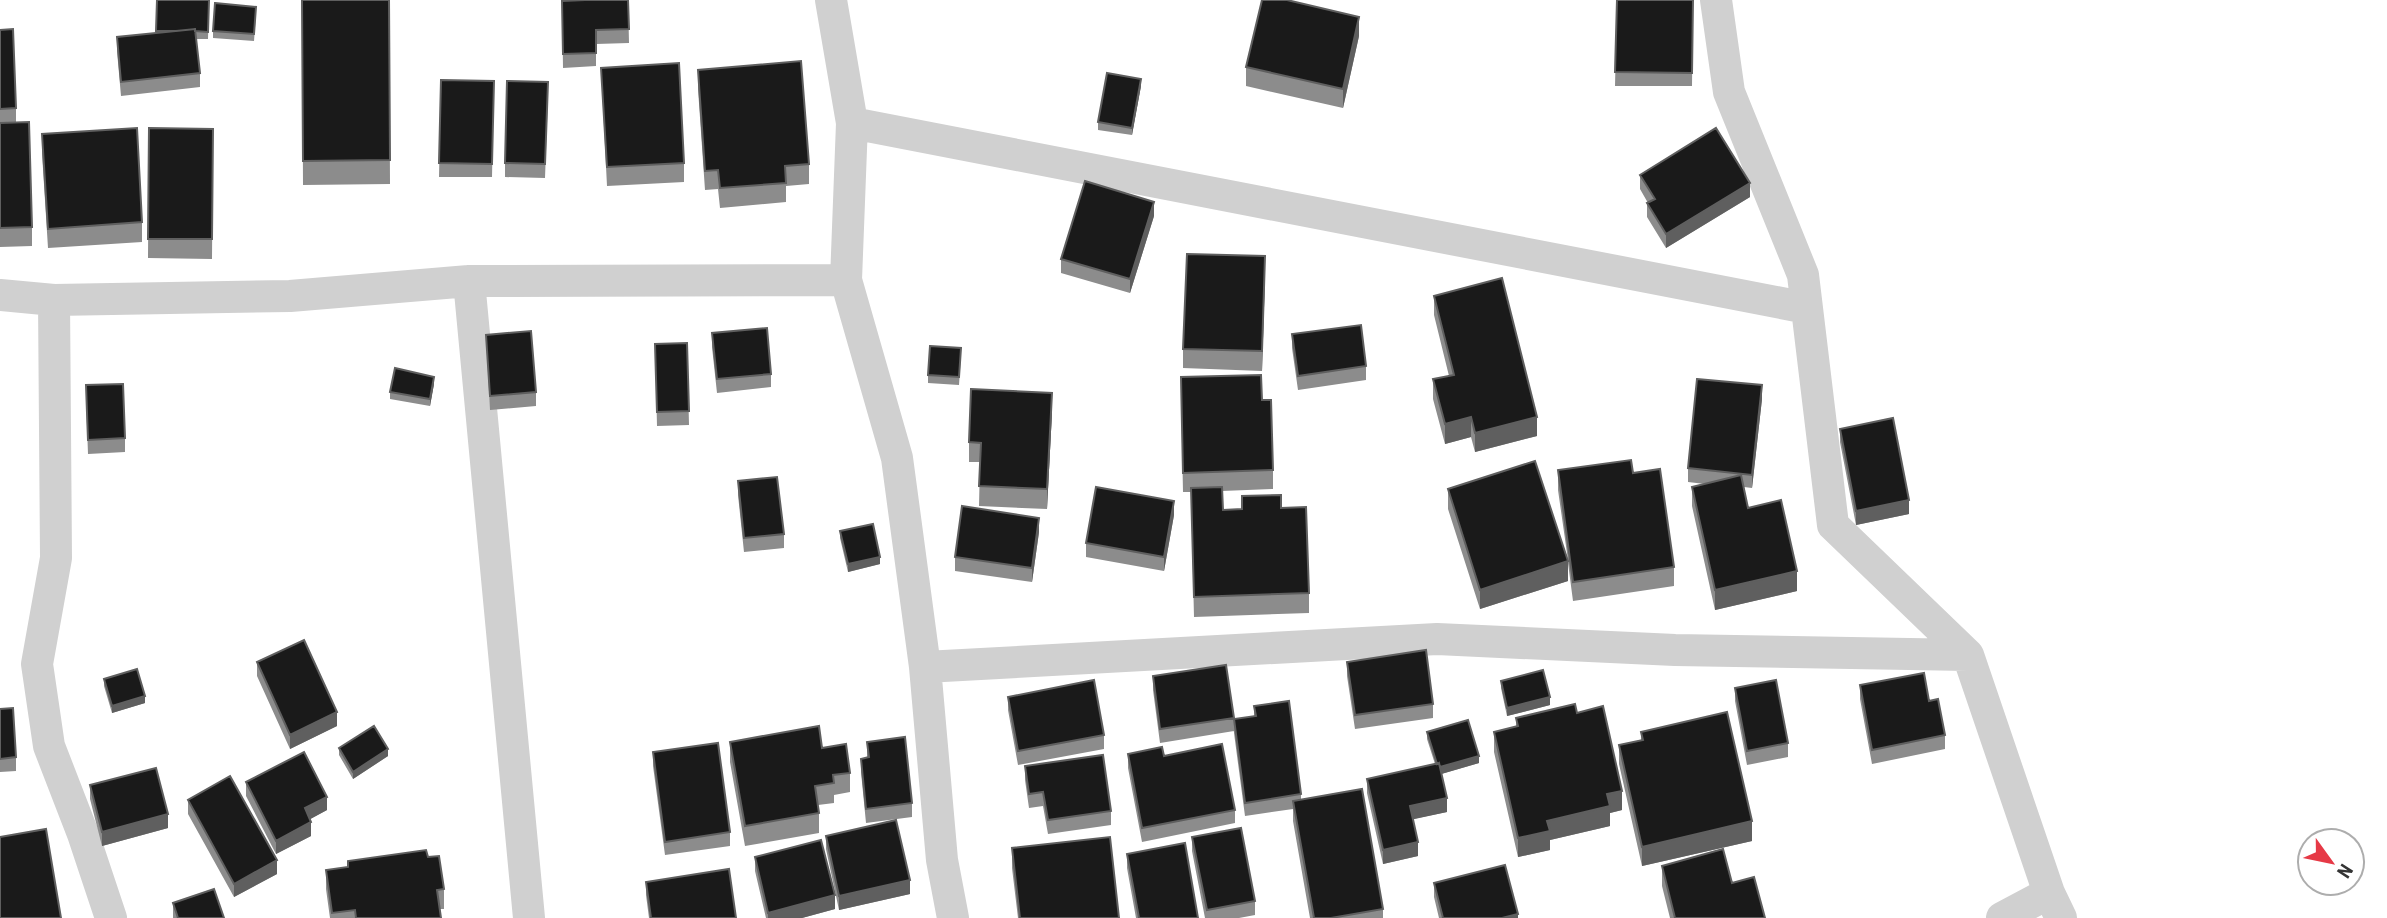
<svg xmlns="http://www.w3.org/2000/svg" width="2387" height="918" viewBox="0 0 2387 918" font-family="'Roboto Condensed',sans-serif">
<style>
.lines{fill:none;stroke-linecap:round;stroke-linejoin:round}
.minor{stroke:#d0d0d0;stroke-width:32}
.wall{fill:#8c8c8c}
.shaded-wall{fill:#5f5f5f}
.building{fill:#1a1a1a;stroke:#5f5f5f;stroke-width:2}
</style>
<rect width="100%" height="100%" fill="#fff"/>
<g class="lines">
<!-- minor -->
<path class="minor" d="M831 0 852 123 846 280 897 458 925 667 942 860 953 918
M1716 0 1729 92 1803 275 1833 525 1968 655 2049 893 2061 918
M852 123 1807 308
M469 281 529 918
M0 295 54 300 290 296 469 281 846 280
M54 300 56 558 37 664 49 746 83 834 111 918
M925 667 1437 639 1675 650 1968 655
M2002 918 2049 893"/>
</g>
<!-- wall -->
<path class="wall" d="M157 0H209L208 39H196L200 73V87L121 96 117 51V37L156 33Z
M302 0H389L390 184 303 185Z
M628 0 629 43 596 44V66L563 68 562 1Z
M1617 0H1693L1692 86H1615Z
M256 14 254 41 213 38V31Z
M0 30 16 108V122L32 227V246L0 247Z
M1359 36 1343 108 1246 86V67Z
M601 68 684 163V182L607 186Z
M698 70 809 164V184L786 186V202L720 208 718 189 705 190 698 89Z
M441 80 494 81 492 177H439Z
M1141 86 1132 135 1098 130V122Z
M548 96 545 178 505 177V163Z
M149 128 213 129 212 259 148 258Z
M42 134 142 222V242L48 248 42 153Z
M1640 175 1750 197 1666 248 1647 217V203H1648L1640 189Z
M1154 216 1130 293 1061 273V259Z
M1265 276 1262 371 1183 368V349Z
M1434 296 1537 436 1475 452 1471 437 1445 444 1433 399V379L1449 376 1434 315Z
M712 333 771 374V387L717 393 712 347Z
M1292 334 1366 366V380L1298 390 1292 348Z
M486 335 536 392V406L490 410Z
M687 343 689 425 657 426 655 344Z
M961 355 959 385 928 383V375Z
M434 384 430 406 390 399V392Z
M1181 396 1273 470V489L1222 491 1223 510 1281 508 1309 593V613L1194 617 1191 492H1183Z
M86 399 125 438V452L88 454Z
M1762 399 1752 488 1744 487 1748 508 1797 591 1715 610 1692 506V487L1705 484 1688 482V468Z
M1052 412 1047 509 979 506 980 462H969V442Z
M1840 429 1909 514 1856 525 1840 442Z
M1558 470 1633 473 1674 567V586L1573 601 1568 563V581L1480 609 1448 509V489L1568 560 1558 490Z
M738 481 784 534V548L744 552 738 495Z
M1174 515 1164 571 1086 557V543Z
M840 531 880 564 848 572 840 538Z
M1039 532 1032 582 955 571V557Z
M257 662 337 726 290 749 257 676Z
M1347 662 1433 704V718L1355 729 1347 676Z
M1153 676 1234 718V731L1160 743 1153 690Z
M104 679 145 703 112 713 104 686Z
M1501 681 1550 705 1507 716 1501 688Z
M1860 685 1929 701 1945 735V749L1872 764 1860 699Z
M1735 688 1788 743V757L1747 765 1735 701Z
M1008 697 1104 735V749L1018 765 1008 710Z
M1254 706 1301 794V800L1383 909V918H1310L1293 821V809L1245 816 1234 733V719L1254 717Z
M0 709 16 757V771L0 772Z
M1577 713 1622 810 1610 813V826L1550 840V850L1518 857 1494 752V732L1516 727V718Z
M1427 732 1479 763 1441 774 1447 812 1413 819 1418 856 1383 864 1367 793V779L1435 764 1427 739Z
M1641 732 1752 841 1642 866 1619 764V745L1641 740Z
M730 742 822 748 850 773V792L834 795V803L818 805 819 813V833L745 846 730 762Z
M867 742 912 803V817L866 823 861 772V759L867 758Z
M339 748 388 756 353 779 339 755Z
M653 752 730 832V846L665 855 653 766Z
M1128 754 1164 756 1235 810V823L1142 842 1128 768Z
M1025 766 1111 811V825L1048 834 1043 806 1029 808 1025 780Z
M246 782 327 810 310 819 311 836 276 854 246 796Z
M90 785 168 828 102 846 90 799Z
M188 800 277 874 234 897 188 814Z
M826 836 910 894 839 910 826 849Z
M1192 837 1255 901V915L1239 918H1205L1192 851Z
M1012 848 1119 918H1018L1012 868Z
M1127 854 1198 918H1136L1127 868Z
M428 857 444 889V909H440L441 918H330L326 889V870L348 867V861Z
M755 857 835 909 802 918H766L755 871Z
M1662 866 1732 883 1765 918H1670L1662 886Z
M646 882 736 918H649L646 895Z
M1434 883 1518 918H1439L1434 897Z
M173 903 224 918H173Z"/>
<!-- shaded-wall -->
<path class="shaded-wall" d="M1359 17V36L1343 108V89Z
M1141 79V86L1132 135V128Z
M1750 183V197L1666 248V234Z
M1154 202V216L1130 293V279Z
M1265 256V276L1262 371V351Z
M434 377V384L430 406V399Z
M1762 385V399L1752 488V475Z
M1052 393V412L1047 509V489Z
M1471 417V437L1445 444V424Z
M1537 417V436L1475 452V433Z
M1909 500V514L1856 525V511Z
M1174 501V515L1164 571V557Z
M1039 518V532L1032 582V568Z
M880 557V564L848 572V564Z
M1568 561V581L1480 609V590Z
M1797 571V591L1715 610V590Z
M145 696V703L112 713V706Z
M1550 697V705L1507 716V708Z
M337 712V726L290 749V735Z
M388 749V756L353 779V772Z
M1479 756V763L1438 775V767Z
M1622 791V810L1610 813V826L1550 840V850L1518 857V838L1547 821 1607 794Z
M327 797V810L305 822V808Z
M1447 798V812L1410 820V806Z
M168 814V828L102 846V832Z
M1752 821V841L1642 866V847Z
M311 822V836L276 854V841Z
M1418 842V856L1383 864V850Z
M277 860V874L234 897V884Z
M910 880V894L839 910V896Z
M835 895V909L802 918H768V913Z
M1518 914V918H1502Z"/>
<!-- building -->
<path class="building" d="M157 0H209L208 32 195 31V29L176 31H156Z
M302 0H389L390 160 303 161Z
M585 0H628L629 29 596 30V53L563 54 562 1Z
M1262 0H1287L1359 17 1343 89 1246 67Z
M1617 0H1693L1692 73 1615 72Z
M215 3 256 7 254 34 213 31Z
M13 29 16 108 0 109V30Z
M195 29 200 73 121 82 117 37Z
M801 61 809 164 785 166 786 183 720 188 718 170 705 171 698 70Z
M679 63 684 163 607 167 601 68Z
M1107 73 1141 79 1132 128 1098 122Z
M441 80 494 81 492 164 439 163Z
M507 81 548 82 545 164 505 163Z
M29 122 32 227 0 228V123Z
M137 128 142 222 48 229 42 134Z
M149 128 213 129 212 239H148Z
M1716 128 1750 183 1666 234 1647 203 1655 199 1640 175Z
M1085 181 1154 202 1130 279 1061 259Z
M1187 254 1265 256 1262 351 1183 349Z
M1502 278 1537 417 1475 433 1471 417 1445 424 1433 379 1454 375 1434 296Z
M1361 325 1366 366 1298 376 1292 334Z
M767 328 771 374 717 379 712 333Z
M531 331 536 392 490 396 486 335Z
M687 343 689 411 657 412 655 344Z
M930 346 961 348 959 377 928 375Z
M395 368 434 377 430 399 390 392Z
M1261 375 1262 400H1271L1273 470 1183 473 1181 377Z
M1697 379 1762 385 1752 475 1688 468Z
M123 384 125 438 88 440 86 385Z
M971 389 1052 393 1047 489 979 486 981 443 969 442Z
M1893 418 1909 500 1856 511 1840 429Z
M1631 460 1633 473 1660 469 1674 567 1573 582 1558 470Z
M1535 461 1568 561 1480 590 1448 489Z
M1741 475 1748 508 1781 500 1797 571 1715 590 1692 487Z
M777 477 784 534 744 538 738 481Z
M1096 487 1174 501 1164 557 1086 543Z
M1222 487 1223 510 1242 509V496L1281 495V508L1306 507 1309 593 1194 597 1191 488Z
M962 506 1039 518 1032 568 955 557Z
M873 524 880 557 848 564 840 531Z
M304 640 337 712 290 735 257 662Z
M1426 650 1433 704 1355 715 1347 662Z
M1226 665 1234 718 1160 729 1153 676Z
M137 669 145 696 112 706 104 679Z
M1543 670 1550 697 1507 708 1501 681Z
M1924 673 1929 701 1938 699 1945 735 1872 750 1860 685Z
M1094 680 1104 735 1018 751 1008 697Z
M1776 680 1788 743 1747 751 1735 688Z
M1289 701 1301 794 1245 803 1234 719 1256 716 1254 706Z
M1575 704 1577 713 1603 706 1622 791 1607 794 1610 806 1547 821 1550 831 1518 838 1494 732 1518 726 1516 718Z
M13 708 16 757 0 759V709Z
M1727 712 1752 821 1642 847 1619 745 1643 740 1641 732Z
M1468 720 1479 756 1440 767 1439 763 1437 764 1427 732Z
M374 726 388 749 353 772 339 748Z
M819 726 822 748 846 744 850 773 833 775 834 783 815 786 819 813 745 826 730 742Z
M905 737 912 803 866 809 861 759 869 757 867 742Z
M718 743 730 832 665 842 653 752Z
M1222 744 1235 810 1142 828 1128 754 1162 747 1164 756Z
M304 752 327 797 305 808 311 822 276 841 246 782Z
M1103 755 1111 811 1048 820 1043 792 1029 794 1025 766Z
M1439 763 1447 798 1410 806 1418 842 1383 850 1367 779Z
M156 768 168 814 102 832 90 785Z
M230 776 277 860 234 884 188 800Z
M1362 789 1383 909 1331 918H1314L1293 801Z
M896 820 910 880 839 896 826 836Z
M1241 828 1255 901 1207 910 1192 837Z
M46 829 61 918H0V837Z
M1110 837 1119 918H1020L1012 848Z
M821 840 835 895 768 913 755 857Z
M1185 843 1198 918H1139L1127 854Z
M1723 849 1732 883 1754 877 1765 918H1675L1662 866Z
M426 850 428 857 439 856 444 889 437 890 441 918H356L355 910 332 913 326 870 348 867V861Z
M1505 865 1518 914 1502 918H1443L1434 883Z
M729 869 736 918H651L646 882Z
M214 889 224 918H178L173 903Z"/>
<!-- north arrow -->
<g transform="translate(2331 862) rotate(123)"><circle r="33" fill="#ffffff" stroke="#adadad" stroke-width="2"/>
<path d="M0-5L12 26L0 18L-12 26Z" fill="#e63946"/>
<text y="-10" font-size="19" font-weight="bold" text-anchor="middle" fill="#333333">N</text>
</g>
</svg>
